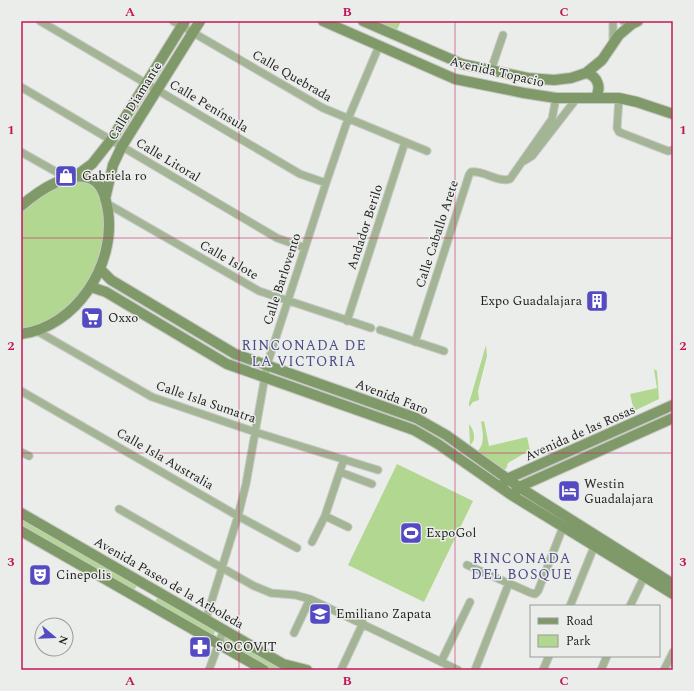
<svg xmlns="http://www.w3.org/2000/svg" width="694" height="691" viewBox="0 0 694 691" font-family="Spectral,serif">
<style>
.green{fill:#b2d790}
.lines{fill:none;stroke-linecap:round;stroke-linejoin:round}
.street-casing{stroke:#c6c8c5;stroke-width:9}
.secondary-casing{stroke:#c6c8c5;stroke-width:12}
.street{stroke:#a3b594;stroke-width:7}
.secondary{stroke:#809969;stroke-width:10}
.grid{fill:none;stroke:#c2185b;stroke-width:1;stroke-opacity:0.55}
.labels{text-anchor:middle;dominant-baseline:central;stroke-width:3;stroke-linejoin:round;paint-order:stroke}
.street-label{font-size:13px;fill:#1f201f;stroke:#ebedea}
.poi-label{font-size:13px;fill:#1f201f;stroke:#ebedea;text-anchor:start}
.neighbourhood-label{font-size:14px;letter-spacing:1px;fill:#4a4a88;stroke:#ebedea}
.neatline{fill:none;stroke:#c2185b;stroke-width:1.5}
.grid-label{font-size:13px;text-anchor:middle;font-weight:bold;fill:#c2185b}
</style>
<rect width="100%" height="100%" fill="#ebedea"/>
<!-- green -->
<path class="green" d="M377 21H401L397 30Z
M75 180C82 180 87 180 93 184 114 201 102 262 89 282 72 309 50 321 21 331V211C35 196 56 187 75 180Z
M486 345 487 356 478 391 479 400 473 402 469 407V403Z
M654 369 657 371 659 399 634 411 630 394 657 388Z
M484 421 489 446 527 437 530 450 508 463 506 469H501L478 451C485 443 483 432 481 422Z
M469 424C474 430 477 440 470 445Z
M397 464 473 501 424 602 348 565Z
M21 517 138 584 133 592 21 527Z
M159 595 216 628 213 637 154 604Z
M226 634 295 670H270L222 642Z"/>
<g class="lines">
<!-- street casing -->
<g class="street-casing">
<path id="street" d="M40 21 300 174 326 183
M173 21 323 108 427 151
M613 21V42
M623 21 632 24
M491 70 503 35
M21 87 277 238 305 248
M619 98 617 128 619 132 668 151 673 150
M21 152 67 178
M524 161 532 156 577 98
M106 203 259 291 371 328
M347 321 405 142
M380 330 444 351
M37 331 152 397 255 432 378 470
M415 342 469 175 471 172C484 170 497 183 510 179L552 119 556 98
M21 391 238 516 297 548
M21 452 29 456
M340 472 372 484
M119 509 254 586 271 593 295 595 310 599 458 670
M325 516 348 527
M312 542 325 516 344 459
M467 565 531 593 535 594 538 591 563 527
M570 606 594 547
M630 606 644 577
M206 619 238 516 246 484 267 365 326 183 348 119 379 46
M294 633 310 599
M441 662 470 602
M209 670 224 629
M341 670 363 623
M475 670 509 583
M543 670 549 656
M601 670 607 656
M664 670 673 652"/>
</g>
<!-- secondary casing -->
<g class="secondary-casing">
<path id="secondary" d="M323 21 455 79 524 93 556 98H619L637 102 673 114
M363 21 462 64 528 78 554 80 571 78 586 73 602 60 619 35 632 24 638 21
M586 73C598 76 602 88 595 98
M74 177 92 164 111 140 185 21
M105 199 113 165 122 146 200 21
M21 206C37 192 73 166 95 181 104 188 106 201 108 211 116 265 76 327 21 334
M100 269 111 280 235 354 416 418 446 435 519 487 673 584
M91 287 106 292 227 364 414 430 438 444 513 496 673 594
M504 483 507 479 673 405
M516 491 519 487 673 418
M21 513 283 664 307 670
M21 531 264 670"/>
</g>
<!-- street -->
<use href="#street" class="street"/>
<!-- secondary -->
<use href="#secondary" class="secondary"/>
</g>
<!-- grid -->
<path class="grid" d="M239 21V670M455 21V670M21 238H673M21 453H673"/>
<!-- icons -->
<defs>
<g id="shop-square" transform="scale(1.15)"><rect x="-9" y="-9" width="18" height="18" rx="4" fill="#544bc3" stroke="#ebedea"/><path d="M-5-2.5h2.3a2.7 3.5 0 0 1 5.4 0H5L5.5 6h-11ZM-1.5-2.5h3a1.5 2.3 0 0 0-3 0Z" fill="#fff"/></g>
<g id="building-square" transform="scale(1.15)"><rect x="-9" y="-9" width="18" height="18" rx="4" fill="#544bc3" stroke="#ebedea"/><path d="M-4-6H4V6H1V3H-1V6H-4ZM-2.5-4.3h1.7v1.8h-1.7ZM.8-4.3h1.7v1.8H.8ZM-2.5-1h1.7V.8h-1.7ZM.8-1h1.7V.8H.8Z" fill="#fff"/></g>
<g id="supermarket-square" transform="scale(1.15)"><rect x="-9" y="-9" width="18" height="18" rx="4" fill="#544bc3" stroke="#ebedea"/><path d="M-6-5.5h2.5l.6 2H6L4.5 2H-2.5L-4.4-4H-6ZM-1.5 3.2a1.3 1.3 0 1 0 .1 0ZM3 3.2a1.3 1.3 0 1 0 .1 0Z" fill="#fff"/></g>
<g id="hotel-square" transform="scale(1.15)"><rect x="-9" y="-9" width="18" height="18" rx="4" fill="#544bc3" stroke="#ebedea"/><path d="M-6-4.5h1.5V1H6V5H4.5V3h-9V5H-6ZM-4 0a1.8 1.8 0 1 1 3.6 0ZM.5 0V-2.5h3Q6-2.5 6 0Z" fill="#fff"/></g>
<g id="stadium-square" transform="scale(1.15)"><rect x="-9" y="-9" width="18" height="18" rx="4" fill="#544bc3" stroke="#ebedea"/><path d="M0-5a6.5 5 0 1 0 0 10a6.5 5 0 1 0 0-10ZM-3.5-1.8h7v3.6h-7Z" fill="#fff"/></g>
<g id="theatre-square" transform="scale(1.15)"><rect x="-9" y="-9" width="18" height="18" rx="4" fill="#544bc3" stroke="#ebedea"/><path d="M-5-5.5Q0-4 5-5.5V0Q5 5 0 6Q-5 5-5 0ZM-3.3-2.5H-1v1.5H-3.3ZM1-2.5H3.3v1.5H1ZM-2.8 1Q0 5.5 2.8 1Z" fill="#fff"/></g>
<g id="school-square" transform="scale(1.15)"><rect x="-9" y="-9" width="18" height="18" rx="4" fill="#544bc3" stroke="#ebedea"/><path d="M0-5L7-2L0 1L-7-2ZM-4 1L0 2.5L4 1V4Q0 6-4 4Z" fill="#fff"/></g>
<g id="pharmacy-square" transform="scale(1.15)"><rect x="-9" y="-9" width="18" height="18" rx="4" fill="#544bc3" stroke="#ebedea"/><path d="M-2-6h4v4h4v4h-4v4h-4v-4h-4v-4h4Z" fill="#fff"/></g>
</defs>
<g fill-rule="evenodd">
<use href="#shop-square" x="66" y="176"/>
<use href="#building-square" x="597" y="301"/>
<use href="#supermarket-square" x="92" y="318"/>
<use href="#hotel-square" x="569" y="491"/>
<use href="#stadium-square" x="411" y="533"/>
<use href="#theatre-square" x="40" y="575"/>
<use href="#school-square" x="320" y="614"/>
<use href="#pharmacy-square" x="200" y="647"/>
</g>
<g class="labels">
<!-- street labels -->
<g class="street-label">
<text transform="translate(497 72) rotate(13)">Avenida Topacio</text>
<text transform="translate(292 76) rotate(30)">Calle Quebrada</text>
<text transform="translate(135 101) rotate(-58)">Calle Diamante</text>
<text transform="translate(209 106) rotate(31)">Calle Península</text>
<text transform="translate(168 160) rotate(31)">Calle Litoral</text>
<text transform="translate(365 227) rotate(-72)">Andador Berilo</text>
<text transform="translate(437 234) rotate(-72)">Calle Caballo Arete</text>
<text transform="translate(229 260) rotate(30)">Calle Islote</text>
<text transform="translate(282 279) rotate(-72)">Calle Barlovento</text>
<text transform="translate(392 397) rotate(21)">Avenida Faro</text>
<text transform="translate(206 402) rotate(19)">Calle Isla Sumatra</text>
<text transform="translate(580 433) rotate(-24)">Avenida de las Rosas</text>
<text transform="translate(165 459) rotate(30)">Calle Isla Australia</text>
<text transform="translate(169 583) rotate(30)">Avenida Paseo de la Arboleda</text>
</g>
<!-- poi labels -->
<g class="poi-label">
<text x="82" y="176">Gabriela ro</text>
<text x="582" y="301" text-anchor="end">Expo Guadalajara</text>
<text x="108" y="318">Oxxo</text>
<text x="584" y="484">Westin<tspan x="584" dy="15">Guadalajara</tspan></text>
<text x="426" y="533">ExpoGol</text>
<text x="56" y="575">Cinepolis</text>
<text x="336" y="614">Emiliano Zapata</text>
<text x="216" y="647">SOCOVIT</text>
</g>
<!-- neighbourhood labels -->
<g class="neighbourhood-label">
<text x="304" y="345">RINCONADA DE<tspan x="304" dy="16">LA VICTORIA</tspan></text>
<text x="522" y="558">RINCONADA<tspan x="522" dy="16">DEL BOSQUE</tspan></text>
</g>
</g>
<!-- border -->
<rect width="694" height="691" fill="none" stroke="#ebedea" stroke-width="44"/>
<!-- legend -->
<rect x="530" y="605" width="130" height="52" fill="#ebedea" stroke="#999b99"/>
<rect x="538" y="618" width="20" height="6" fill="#809969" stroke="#999b99"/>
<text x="566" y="625" font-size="12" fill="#1f201f">Road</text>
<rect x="538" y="635" width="20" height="12" fill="#b2d790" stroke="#999b99"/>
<text x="566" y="645" font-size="12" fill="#1f201f">Park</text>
<!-- north arrow -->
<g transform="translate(54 637) rotate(109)"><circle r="19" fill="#ebedea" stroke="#999b99"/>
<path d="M0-3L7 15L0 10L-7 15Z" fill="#544bc3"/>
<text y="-6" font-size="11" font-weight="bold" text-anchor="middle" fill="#1f201f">N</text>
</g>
<rect x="22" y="22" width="650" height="647" class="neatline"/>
<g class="grid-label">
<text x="130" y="16">A</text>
<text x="347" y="16">B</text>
<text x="564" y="16">C</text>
<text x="11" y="134">1</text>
<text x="683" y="134">1</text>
<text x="11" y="350">2</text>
<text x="683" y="350">2</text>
<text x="11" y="566">3</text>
<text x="683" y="566">3</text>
<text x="130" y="685">A</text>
<text x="347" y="685">B</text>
<text x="564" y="685">C</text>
</g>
</svg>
